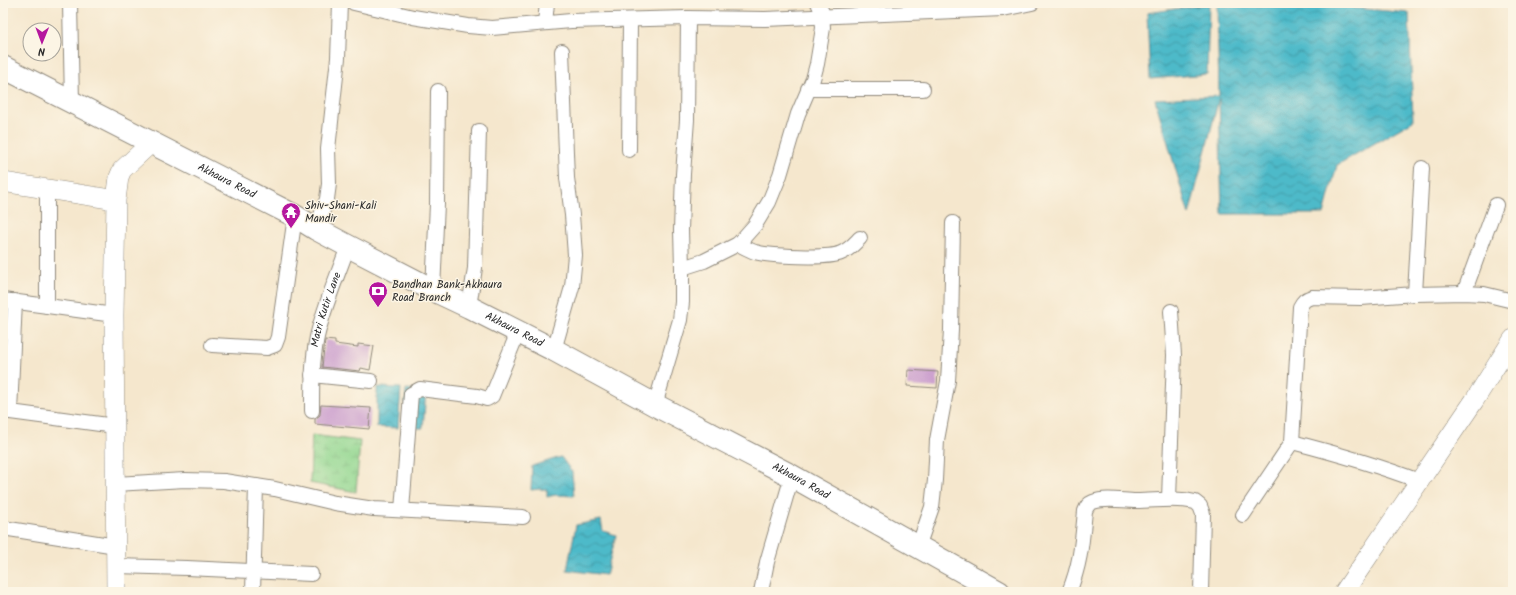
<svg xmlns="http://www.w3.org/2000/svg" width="1516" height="595" viewBox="0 0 1516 595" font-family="Kalam,sans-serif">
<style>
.wetland{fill:url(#wetland-marsh);stroke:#5e815e}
.water{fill:url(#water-waves);stroke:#3c727a}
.building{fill:#c798cc}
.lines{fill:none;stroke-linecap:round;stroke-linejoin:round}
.street-casing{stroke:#90897c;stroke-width:16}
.secondary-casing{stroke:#90897c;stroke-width:20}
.primary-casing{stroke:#90897c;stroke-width:24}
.street{stroke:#fff;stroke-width:14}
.secondary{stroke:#fff;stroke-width:19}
.primary{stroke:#fff;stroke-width:22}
.labels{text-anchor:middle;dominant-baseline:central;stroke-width:3;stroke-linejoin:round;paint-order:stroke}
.street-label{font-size:11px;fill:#2b2b2b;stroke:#fcf5e5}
.poi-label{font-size:11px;fill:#2b2b2b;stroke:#fcf5e5;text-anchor:start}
</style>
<defs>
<pattern id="wetland-marsh" width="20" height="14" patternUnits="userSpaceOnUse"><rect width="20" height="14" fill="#92d790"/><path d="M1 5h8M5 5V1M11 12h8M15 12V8" fill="none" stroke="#7eb97c"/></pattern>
<pattern id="water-waves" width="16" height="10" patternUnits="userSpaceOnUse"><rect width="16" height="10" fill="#4ebac9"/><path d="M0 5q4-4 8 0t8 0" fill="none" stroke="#4197a3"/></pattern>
</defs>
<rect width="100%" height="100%" fill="#fcf5e5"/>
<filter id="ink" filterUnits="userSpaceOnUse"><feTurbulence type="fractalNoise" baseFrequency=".025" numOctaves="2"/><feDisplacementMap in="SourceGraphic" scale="8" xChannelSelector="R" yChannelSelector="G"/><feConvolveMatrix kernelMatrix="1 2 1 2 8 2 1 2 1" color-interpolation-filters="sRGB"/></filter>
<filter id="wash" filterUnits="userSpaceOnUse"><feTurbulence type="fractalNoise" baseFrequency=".012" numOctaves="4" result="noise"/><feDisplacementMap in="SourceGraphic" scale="16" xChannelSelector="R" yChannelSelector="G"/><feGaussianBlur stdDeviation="0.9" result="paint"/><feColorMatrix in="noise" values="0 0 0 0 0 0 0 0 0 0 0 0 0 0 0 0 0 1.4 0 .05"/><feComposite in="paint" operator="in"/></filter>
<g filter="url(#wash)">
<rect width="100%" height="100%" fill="#f5e7cd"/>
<!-- wetland -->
<path class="wetland" d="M312 435 360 441 356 492 310 483Z"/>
<!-- water -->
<path class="water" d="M1217 3H1348L1354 8 1409 13 1413 121 1337 165 1324 214H1222L1219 98 1189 215 1155 99 1219 96Z
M1209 4 1207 74 1150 79 1147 13Z
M377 387 401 388 398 428 377 427Z
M406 389 426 390 423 428H404Z
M561 457 572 472 574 496 555 495 547 497V490L540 489 531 490 532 466Z
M601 520 603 531 616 535 606 575 567 570 576 525Z"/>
<g id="blocks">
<!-- building -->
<path class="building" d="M325 340 335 341V344L358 347V344L374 346 370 370 361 368 360 371 322 367Z
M908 370 938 372 937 388 907 386Z
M321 405 371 408 369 429 315 424V419L320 415Z"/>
</g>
</g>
<g filter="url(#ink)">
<use href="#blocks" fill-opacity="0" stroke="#90897c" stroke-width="1"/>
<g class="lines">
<!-- street casing -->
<g class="street-casing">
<g id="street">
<path d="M70 3 72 103"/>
<path d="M354 3 413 17 468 26 492 28 571 21 688 18 765 19 1003 9 1032 3"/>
<path d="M545 23 547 3"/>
<path d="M808 89H923"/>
<path d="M629 150 630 20"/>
<path d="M316 229 327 199 329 184 328 149 338 58 340 3"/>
<path d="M738 244C744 247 749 250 755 252 768 256 829 259 841 253 849 250 854 244 860 238"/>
<path d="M682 268 681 230 683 174 687 120 688 18"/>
<path d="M433 290 437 204 438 91"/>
<path d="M1464 293 1496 205"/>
<path d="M1415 294 1422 168"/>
<path d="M3 300 114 315"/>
<path d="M47 306V189"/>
<path d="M469 307 475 268 479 131"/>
<path d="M212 345 267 348 275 345 278 337 295 216"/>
<path d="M554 350 572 287 575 255 572 215 567 178 562 51"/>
<path d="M312 375 371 381"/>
<path d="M655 405 680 320 682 302V268L704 261 738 244 755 225 769 202 780 175 798 114 813 79 817 64 823 28 822 12 818 3"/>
<path d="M3 411 115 426"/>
<path id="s1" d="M312 411C312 386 312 361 317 337 324 306 338 275 348 246"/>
<path d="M10 412 15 301"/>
<path d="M1292 442C1335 453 1377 465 1419 481"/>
<path d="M115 484 185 480 224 481 275 489 335 503 374 509 523 517"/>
<path d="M1169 499 1174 355 1171 311"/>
<path d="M402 510 411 394 420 389 477 396 487 399 492 396 518 332"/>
<path d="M1243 515 1292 442 1300 307C1303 301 1305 299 1312 297L1361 298 1415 294 1464 293 1484 294 1513 301"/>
<path d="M3 528 116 546"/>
<path d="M918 547 932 507 935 480 937 440 948 381 951 330 953 223"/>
<path d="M116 566 187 568 311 574"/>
<path d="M253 592 256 486"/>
<path d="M761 592 767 562 792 476"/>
<path d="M1069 592C1081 563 1082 541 1085 511 1087 506 1088 504 1093 502 1106 497 1123 501 1136 501 1156 501 1176 497 1195 502L1200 506 1203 514 1201 592"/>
</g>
</g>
<!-- secondary casing -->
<g class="secondary-casing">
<path id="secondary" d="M3 182 116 200
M116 592 114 315 116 200 119 177 122 170 151 143
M1344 592 1474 401 1513 339"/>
</g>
<!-- primary casing -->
<g class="primary-casing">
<g id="primary">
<path id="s2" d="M3 67 295 216 316 229 348 246 433 290 469 307 554 350 655 405 792 476 999 592"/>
</g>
</g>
<!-- street -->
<use href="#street" class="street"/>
<!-- secondary -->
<use href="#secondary" class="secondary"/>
<!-- primary -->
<use href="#primary" class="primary"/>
</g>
</g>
<!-- icons -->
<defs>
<g id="temple-pin" transform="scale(1)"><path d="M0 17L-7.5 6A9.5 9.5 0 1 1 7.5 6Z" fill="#b5179e" stroke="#fcf5e5"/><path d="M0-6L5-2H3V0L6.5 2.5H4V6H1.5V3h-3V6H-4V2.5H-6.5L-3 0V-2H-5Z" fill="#fff"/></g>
<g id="bank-pin" transform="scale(1)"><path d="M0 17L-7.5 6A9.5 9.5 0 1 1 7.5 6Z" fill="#b5179e" stroke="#fcf5e5"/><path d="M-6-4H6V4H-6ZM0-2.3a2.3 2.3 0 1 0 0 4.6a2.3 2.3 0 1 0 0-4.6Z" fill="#fff"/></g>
</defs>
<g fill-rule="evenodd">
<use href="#temple-pin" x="291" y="212"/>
<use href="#bank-pin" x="378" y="291"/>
</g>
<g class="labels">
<!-- street labels -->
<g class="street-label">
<text stroke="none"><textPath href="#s2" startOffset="251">Akhaura Road</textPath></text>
<text stroke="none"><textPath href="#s1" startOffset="103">Matri Kutir Lane</textPath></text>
<text stroke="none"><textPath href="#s2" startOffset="575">Akhaura Road</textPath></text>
<text stroke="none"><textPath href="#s2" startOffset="899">Akhaura Road</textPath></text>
</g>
<!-- poi labels -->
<g class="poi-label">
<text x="305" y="206">Shiv-Shani-Kali<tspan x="305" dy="13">Mandir</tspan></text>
<text x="392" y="285">Bandhan Bank-Akhaura<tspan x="392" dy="13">Road Branch</tspan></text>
</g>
</g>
<!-- margin -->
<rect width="1516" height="595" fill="none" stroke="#fcf5e5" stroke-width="16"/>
<!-- north arrow -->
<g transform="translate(42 42) rotate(181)"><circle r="19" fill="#fcf5e5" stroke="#a8a49b"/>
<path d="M0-3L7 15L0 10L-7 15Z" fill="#b5179e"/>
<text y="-6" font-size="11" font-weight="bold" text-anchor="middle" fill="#2b2b2b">N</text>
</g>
</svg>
